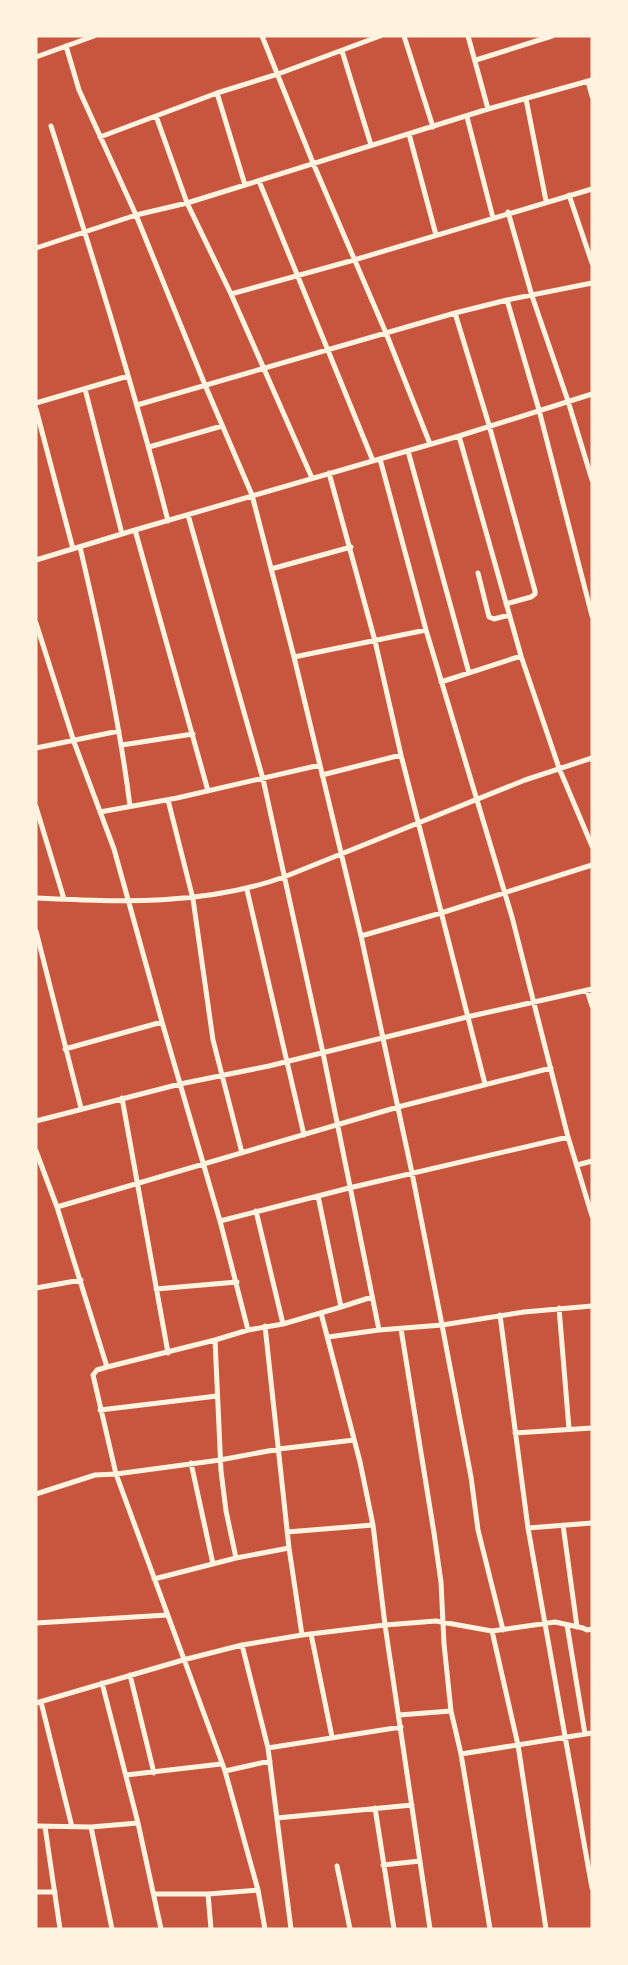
<svg xmlns="http://www.w3.org/2000/svg" width="628" height="1965" viewBox="0 0 628 1965" font-family="Helvetica,sans-serif">
<style>
.lines{fill:none;stroke-linecap:round;stroke-linejoin:round}
.minor{stroke:#fff3e0;stroke-width:5}
</style>
<rect width="100%" height="100%" fill="#c8553d"/>
<g class="lines">
<!-- minor -->
<path class="minor" d="M262 36 313 163 386 333 430 444
M404 36 433 127
M468 36 488 109
M66 46 79 90 136 215 205 385 252 495 294 657 361 936 412 1173 442 1325 471 1477 478 1530 503 1630
M342 51 371 145
M36 57 94 36
M476 60 552 36
M588 81 592 96
M217 93 245 185
M526 99 546 201
M156 116 187 203 231 294 312 478
M467 117 493 218
M51 126C93 257 134 388 168 521
M409 134 436 235
M100 137 217 93 278 74 380 36
M259 181 373 461
M569 195 592 263
M508 212 532 296 568 401 592 480
M36 248 136 215 187 203 245 185 488 109 592 80
M231 294 354 260 592 189
M507 300 539 410 592 616
M455 313 489 425 535 591V594L531 597 506 604
M85 389 122 534
M36 403 128 376
M137 405 455 313 507 300 592 283
M36 409 73 549
M459 436 521 656 559 768 592 846
M149 447 222 426
M408 451 469 673
M380 459 426 630 512 917 568 1137 592 1216
M329 473 375 641 401 755 485 1084
M188 515 263 779 323 1053 379 1330
M135 530 208 791
M80 547C100 633 119 719 130 806
M36 560 135 530 459 436 592 394
M271 569 351 547
M478 573 489 617 494 619 509 615
M36 623 74 742 114 849 162 1022 220 1221 248 1330
M294 657 426 630
M441 682 521 656
M122 745 193 734
M36 748 119 731
M322 775 401 755
M168 800 193 899 213 1040 242 1153
M36 807 64 899
M100 812 177 798 320 765
M247 890 304 1135
M36 898C121 902 203 906 284 877L525 780 592 758
M36 931 81 1108
M361 936 441 913 592 865
M587 990 592 1006
M65 1049 162 1022
M122 1098 168 1353
M36 1121 180 1084 269 1066 467 1017 592 989
M36 1151 57 1207 107 1367 97 1370 93 1375 116 1474 225 1771 258 1890 265 1929
M577 1165 592 1161
M57 1207 398 1107 551 1068
M256 1211 283 1324
M220 1221 349 1188 568 1137
M36 1288 81 1280
M156 1289 237 1282
M341 1307 372 1297
M559 1308 569 1429
M321 1313 360 1462 373 1525 385 1625 430 1929
M500 1315 528 1528 592 1888
M265 1326 289 1548 302 1635
M401 1329 434 1533 441 1582 444 1644 451 1711 461 1754 490 1929
M328 1337 379 1330 442 1325 524 1312 592 1306
M215 1340 248 1330 283 1324 341 1307 318 1196
M107 1367 215 1340 221 1471 226 1511 236 1558 154 1579
M100 1410 217 1396
M515 1433 592 1428
M191 1463 213 1564
M36 1494 95 1475 116 1474 220 1460 279 1449 354 1440
M563 1525 577 1627
M528 1528 592 1523
M287 1532 373 1525
M236 1558 289 1548
M36 1623 167 1615
M567 1625 585 1734
M492 1631 518 1745 546 1929
M311 1634 332 1737
M242 1645 268 1748 291 1929
M130 1675 154 1773
M102 1683 138 1823 161 1929
M41 1702 72 1827
M36 1703 183 1660 242 1645 302 1635 385 1625 436 1621 492 1631 555 1622 583 1628 587 1630 592 1629
M399 1715 451 1711
M268 1748 401 1727
M461 1754 592 1733
M225 1771 270 1761
M126 1775 221 1764
M375 1808 394 1929
M277 1818 412 1805
M36 1826 91 1827 138 1823
M45 1827 60 1929
M91 1827 112 1929
M383 1865 420 1861
M337 1866 350 1929
M36 1892H55
M154 1894H208L258 1890
M208 1894 211 1929"/>
</g>
<!-- border -->
<rect width="628" height="1965" fill="none" stroke="#fff3e0" stroke-width="75"/>
</svg>
